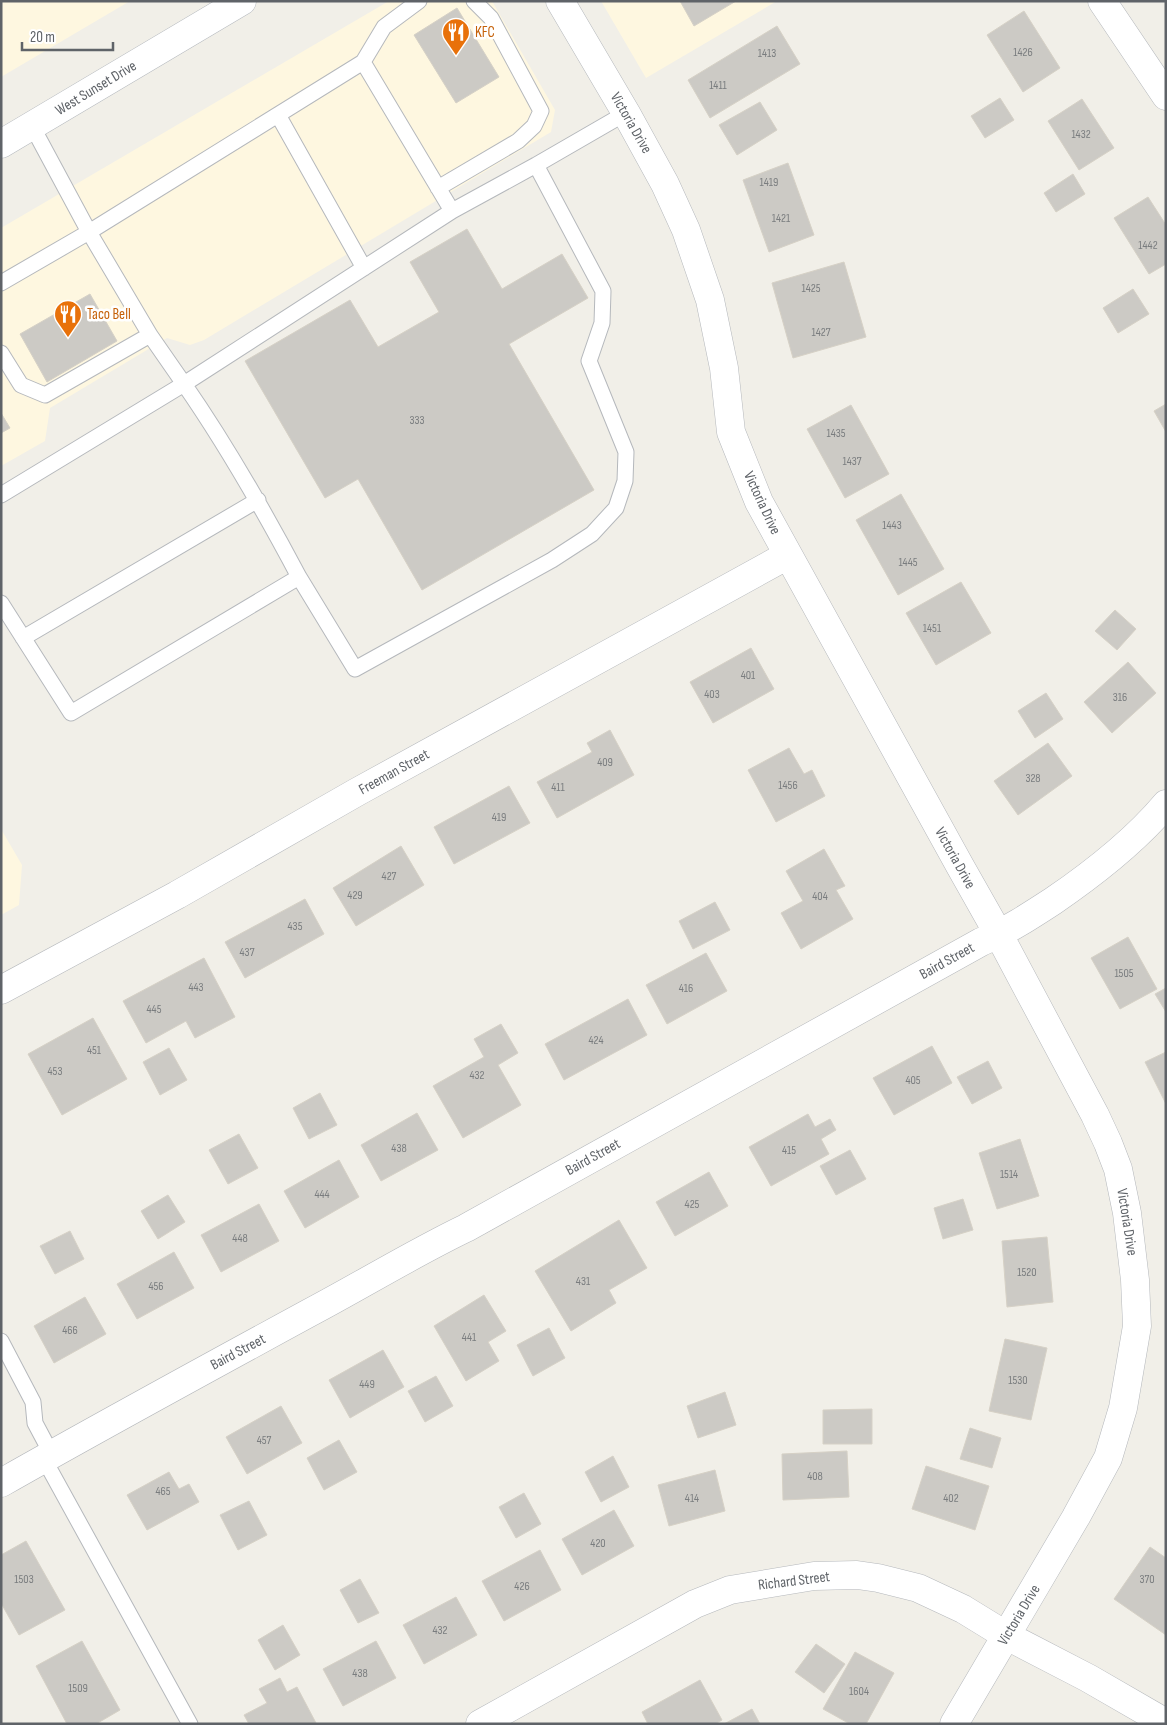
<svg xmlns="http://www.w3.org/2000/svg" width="1167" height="1725" viewBox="0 0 1167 1725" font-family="'Sofia Sans Condensed',sans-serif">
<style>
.commercial{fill:#fef7e0}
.building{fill:#cccac5;stroke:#d6d1c6}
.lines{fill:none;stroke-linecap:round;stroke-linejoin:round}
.lane-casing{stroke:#b5b8bc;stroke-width:17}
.street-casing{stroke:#b5b8bc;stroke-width:29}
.secondary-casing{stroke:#b6babf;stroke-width:29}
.lane{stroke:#fff;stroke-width:15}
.street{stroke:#fff;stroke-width:28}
.secondary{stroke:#fff;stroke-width:28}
.labels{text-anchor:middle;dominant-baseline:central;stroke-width:5;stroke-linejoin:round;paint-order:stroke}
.number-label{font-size:12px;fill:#7a7d7f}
.food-label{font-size:15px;fill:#c56008;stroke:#fff;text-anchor:start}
.street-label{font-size:15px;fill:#5f6368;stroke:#fff}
</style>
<rect width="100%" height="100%" fill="#f1efe8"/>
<!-- commercial -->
<path class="commercial" d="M1 1H130L1 77Z
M389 1H492L555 110 551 132 204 340 190 345 167 338 50 408 45 441 1 466V228Z
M601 1H777L646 78Z
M1 829 22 865 19 905 1 915Z"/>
<!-- building -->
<path class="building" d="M680 1H736L694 26Z
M457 8 499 77 456 103 414 35Z
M1024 11 1060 68 1023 92 987 35Z
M777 26 800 64 710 118 688 80Z
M1000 98 1014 120 985 138 971 116Z
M1082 99 1114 148 1079 170 1048 121Z
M760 102 777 130 737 155 719 125Z
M788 163 814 235 769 252 743 180Z
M1073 174 1085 194 1056 212 1044 193Z
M1148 197 1166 225V264L1149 274 1114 218Z
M467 229 502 289 562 254 588 298 509 344 594 490 422 590 358 479 325 498 245 361 350 300 378 347 439 312 410 262Z
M844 262 866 337 793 358 772 283Z
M1133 289 1149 314 1118 333 1103 308Z
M90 294 117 341 47 382 20 334Z
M1166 404V432L1154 411Z
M851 405 889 474 845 498 807 429Z
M1 413 10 428 1 433Z
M901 494 944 569 898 595 856 520Z
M961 582 991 633 936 665 906 613Z
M1115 610 1136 629 1117 650 1095 631Z
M751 648 774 689 713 723 690 682Z
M1128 662 1156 693 1112 733 1084 702Z
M1046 693 1063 719 1035 738 1018 711Z
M610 730 634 775 557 818 537 782 592 752 587 743Z
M1048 743 1072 776 1018 815 994 781Z
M789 748 804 774 812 770 825 796 776 822 748 770Z
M509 786 530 823 454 864 434 827Z
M401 846 424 885 356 926 333 888Z
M824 849 845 886 836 890 853 919 801 949 781 913 803 901 786 871Z
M305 899 324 934 245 978 225 942Z
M715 902 730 930 693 949 679 921Z
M1128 937 1157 989 1120 1009 1091 958Z
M706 953 727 991 667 1024 646 985Z
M204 958 235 1017 195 1038 186 1021 146 1043 123 1001Z
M1166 988V1012L1155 994Z
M628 999 647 1035 564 1080 545 1044Z
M93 1018 127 1079 62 1115 28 1054Z
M501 1024 518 1053 498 1065 521 1105 463 1138 433 1086 484 1057 474 1039Z
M932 1046 952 1083 894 1115 873 1078Z
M169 1048 187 1080 160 1095 143 1062Z
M1166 1052V1104L1145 1062Z
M988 1061 1002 1088 972 1104 957 1077Z
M320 1093 337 1125 309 1139 293 1108Z
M417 1113 438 1150 381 1181 361 1145Z
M808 1114 815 1127 830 1119 836 1130 821 1139 829 1154 771 1186 749 1147Z
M239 1134 258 1168 228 1184 209 1150Z
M1020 1139 1039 1196 997 1209 979 1153Z
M850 1150 866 1179 836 1195 820 1166Z
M339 1160 359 1197 305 1228 284 1191Z
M709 1172 728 1206 675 1236 656 1202Z
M168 1195 185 1222 158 1239 141 1211Z
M963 1199 973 1230 943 1239 934 1208Z
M259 1204 279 1241 221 1272 201 1235Z
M619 1220 647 1268 609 1290 616 1303 571 1331 535 1271Z
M70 1231 84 1259 55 1274 40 1246Z
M1047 1237 1053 1302 1007 1307 1002 1241Z
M174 1252 194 1288 137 1319 117 1284Z
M484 1295 506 1331 488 1342 499 1361 466 1381 434 1326Z
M85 1297 106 1334 54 1363 34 1326Z
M549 1328 565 1358 533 1376 517 1345Z
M1005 1339 1047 1348 1031 1420 989 1411Z
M383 1350 404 1387 350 1418 329 1380Z
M436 1376 453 1406 425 1422 408 1391Z
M725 1392 736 1425 698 1438 687 1406Z
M281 1406 302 1443 247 1474 226 1437Z
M872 1409V1444H823V1410Z
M970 1428 1001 1438 992 1468 960 1459Z
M339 1440 357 1472 324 1490 307 1458Z
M847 1451 849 1497 783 1500 782 1454Z
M613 1456 629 1487 601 1502 585 1472Z
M926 1466 989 1486 975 1530 912 1509Z
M715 1470 725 1511 669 1526 658 1485Z
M169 1472 179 1489 189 1484 199 1502 147 1530 127 1495Z
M524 1493 541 1524 516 1538 499 1507Z
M249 1501 267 1535 238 1550 220 1515Z
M614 1510 634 1546 582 1575 562 1539Z
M26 1541 65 1610 19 1635 1 1603V1555Z
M1150 1547 1166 1558V1635L1114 1599Z
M540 1550 561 1590 504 1621 482 1581Z
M360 1579 379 1613 358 1623 340 1590Z
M456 1597 477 1635 424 1664 403 1625Z
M283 1625 300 1655 275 1670 258 1640Z
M82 1641 120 1710 96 1724H67L36 1666Z
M376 1641 396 1678 343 1706 323 1669Z
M816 1644 845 1664 824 1693 795 1672Z
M855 1652 894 1673 866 1724H850L823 1709Z
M280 1678 287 1692 297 1687 316 1723 249 1724 244 1715 267 1703 259 1689Z
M700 1680 722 1720 715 1724H648L642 1712Z
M752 1709 760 1724H724Z"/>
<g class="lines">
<!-- lane casing -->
<g class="lane-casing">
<path id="lane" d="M363 62 384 27 419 1
M278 115 364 268
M438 188 518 141 534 126 541 111 491 18 474 1
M1 283 89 232 32 126
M1 353 21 385 45 395 150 335
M1 495 184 384 150 335 89 232 363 62 452 211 536 165 626 113
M299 577C264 511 227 446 184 384L452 211
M1 603 71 713 299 577 355 669 552 560 592 534 616 508 625 481 626 452 589 361 602 323 603 291 536 165
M23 638 258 500
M1 1341 33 1402 35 1423 52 1455
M44 1459 190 1724"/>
</g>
<!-- street casing -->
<g class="street-casing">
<path id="street" d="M560 1 626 113 665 184 686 230 710 300 724 368 731 432 759 502 960 866 999 935 1095 1115 1108 1143 1118 1169 1127 1213 1135 1280 1137 1326 1123 1408 1108 1458 1076 1517 954 1724
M1102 1 1166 96
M1 990 177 895 357 792 788 555
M1 1483C103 1425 206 1369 309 1313 362 1285 412 1254 466 1228L981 942C1007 931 1030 916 1053 901 1094 873 1134 842 1166 804
M480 1724 695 1604 730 1590 814 1576 857 1575 878 1578 918 1588 963 1609 1007 1636 1088 1678 1166 1723"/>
</g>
<!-- secondary casing -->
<g class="secondary-casing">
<path id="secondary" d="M1 144 242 1"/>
</g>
<!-- lane -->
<use href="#lane" class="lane"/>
<!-- street -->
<use href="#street" class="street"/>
<!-- secondary -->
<use href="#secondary" class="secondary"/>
</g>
<!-- icons -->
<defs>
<g id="restaurant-pin" transform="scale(1.4375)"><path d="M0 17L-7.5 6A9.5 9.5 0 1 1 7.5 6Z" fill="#e8710a" stroke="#fff"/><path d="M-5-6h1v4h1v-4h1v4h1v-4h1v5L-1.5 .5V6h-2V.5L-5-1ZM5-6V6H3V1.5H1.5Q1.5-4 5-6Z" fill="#fff"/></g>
</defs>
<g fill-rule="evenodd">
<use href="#restaurant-pin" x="456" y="32"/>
<use href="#restaurant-pin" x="68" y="314"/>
</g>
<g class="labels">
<!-- number labels -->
<g class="number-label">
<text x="1023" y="52">1426</text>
<text x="767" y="53">1413</text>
<text x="718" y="85">1411</text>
<text x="1081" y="134">1432</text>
<text x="769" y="182">1419</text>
<text x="781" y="218">1421</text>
<text x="1148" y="245">1442</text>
<text x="811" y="288">1425</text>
<text x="821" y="332">1427</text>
<text x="417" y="420">333</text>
<text x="836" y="433">1435</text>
<text x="852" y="461">1437</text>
<text x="892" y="525">1443</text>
<text x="908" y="562">1445</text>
<text x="932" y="628">1451</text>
<text x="748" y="675">401</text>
<text x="712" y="694">403</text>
<text x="1120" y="697">316</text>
<text x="605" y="762">409</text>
<text x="1033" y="778">328</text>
<text x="788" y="785">1456</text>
<text x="558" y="787">411</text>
<text x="499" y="817">419</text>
<text x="389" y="876">427</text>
<text x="355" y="895">429</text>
<text x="820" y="896">404</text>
<text x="295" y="926">435</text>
<text x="247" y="952">437</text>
<text x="1124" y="973">1505</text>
<text x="196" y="987">443</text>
<text x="686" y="988">416</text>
<text x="154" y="1009">445</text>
<text x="596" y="1040">424</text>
<text x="94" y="1050">451</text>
<text x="55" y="1071">453</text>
<text x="477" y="1075">432</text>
<text x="913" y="1080">405</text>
<text x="399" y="1148">438</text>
<text x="789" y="1150">415</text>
<text x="1009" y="1174">1514</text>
<text x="322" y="1194">444</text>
<text x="692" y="1204">425</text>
<text x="240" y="1238">448</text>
<text x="1027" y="1272">1520</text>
<text x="583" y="1281">431</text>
<text x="156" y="1286">456</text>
<text x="70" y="1330">466</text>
<text x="469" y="1337">441</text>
<text x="1018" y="1380">1530</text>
<text x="367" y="1384">449</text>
<text x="264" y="1440">457</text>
<text x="815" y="1476">408</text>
<text x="163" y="1491">465</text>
<text x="692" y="1498">414</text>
<text x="951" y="1498">402</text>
<text x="598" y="1543">420</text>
<text x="24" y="1579">1503</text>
<text x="1147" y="1579">370</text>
<text x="522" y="1586">426</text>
<text x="440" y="1630">432</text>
<text x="360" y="1673">438</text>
<text x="78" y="1688">1509</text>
<text x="859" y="1691">1604</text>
</g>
<!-- food labels -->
<g class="food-label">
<text x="475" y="32">KFC</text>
<text x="87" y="314">Taco Bell</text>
</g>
<!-- street labels -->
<g class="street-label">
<text transform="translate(96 88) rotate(-31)">West Sunset Drive</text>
<text transform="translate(631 123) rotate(60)">Victoria Drive</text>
<text transform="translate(762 503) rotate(65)">Victoria Drive</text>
<text transform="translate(394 772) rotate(-29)">Freeman Street</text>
<text transform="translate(955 858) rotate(61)">Victoria Drive</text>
<text transform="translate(947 961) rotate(-29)">Baird Street</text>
<text transform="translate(593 1157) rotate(-29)">Baird Street</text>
<text transform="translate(1127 1222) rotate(81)">Victoria Drive</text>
<text transform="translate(238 1352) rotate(-28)">Baird Street</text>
<text transform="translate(794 1581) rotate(-7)">Richard Street</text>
<text transform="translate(1019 1615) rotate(-59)">Victoria Drive</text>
</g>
</g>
<!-- border -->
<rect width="1167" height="1725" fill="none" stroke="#5f6368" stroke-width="5"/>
<!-- scale -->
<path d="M22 42v8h91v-8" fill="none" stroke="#5f6368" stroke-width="2.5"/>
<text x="30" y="42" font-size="15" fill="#5f6368" stroke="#ffffff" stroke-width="4" paint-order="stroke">20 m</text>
</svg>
